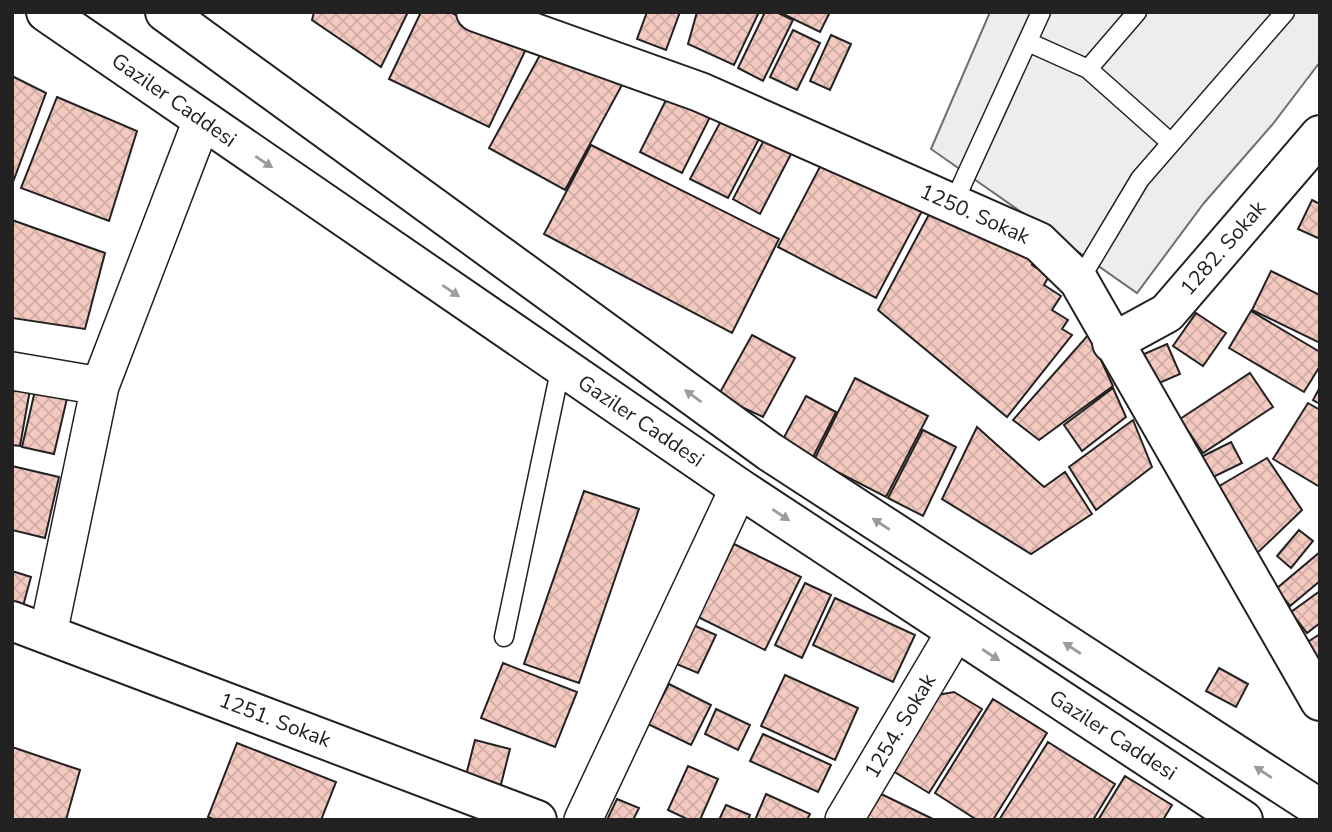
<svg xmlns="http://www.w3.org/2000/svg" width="1332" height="832" viewBox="0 0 1332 832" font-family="'Nunito Sans',sans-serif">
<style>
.parking{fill:#ededed;stroke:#6f6f6f;stroke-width:2}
.building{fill:url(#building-cross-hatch);stroke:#222;stroke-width:2}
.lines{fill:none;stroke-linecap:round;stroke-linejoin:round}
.service-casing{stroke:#222;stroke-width:21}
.minor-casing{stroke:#222;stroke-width:40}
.tertiary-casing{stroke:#222;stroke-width:42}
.primary-casing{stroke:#222;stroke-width:42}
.service{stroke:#fff;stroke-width:18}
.minor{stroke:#fff;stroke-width:37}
.tertiary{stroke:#fff;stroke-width:38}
.primary{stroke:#fff;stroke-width:38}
.oneway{fill:#9c9c9c}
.labels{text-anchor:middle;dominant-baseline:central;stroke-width:5;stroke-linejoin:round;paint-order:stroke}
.street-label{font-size:21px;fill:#222;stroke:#fff}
</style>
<defs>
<pattern id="building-cross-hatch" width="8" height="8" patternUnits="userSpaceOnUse" patternTransform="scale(1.75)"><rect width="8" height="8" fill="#f3c9c0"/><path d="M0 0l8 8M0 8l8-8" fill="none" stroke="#d0aca5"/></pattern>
</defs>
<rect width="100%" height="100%" fill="#fff"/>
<!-- parking -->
<path class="parking" d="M990 12H1320V62L1272 125 1204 203 1137 293 931 149Z"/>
<!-- building -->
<path class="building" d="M314 12H408L381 67 312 20Z
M421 12H450L526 49 489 127 389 79Z
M647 12H680L666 50 637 39Z
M697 12H759L734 65 688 44Z
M765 12H776L793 20 763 81 738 68Z
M779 12H830L820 32Z
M793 30 820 43 797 90 770 77Z
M831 35 851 44 830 90 810 81Z
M546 44 622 85 565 190 489 148Z
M12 76 46 93 13 182H12Z
M669 94 711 115 682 173 640 152Z
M57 97 137 131 109 221 21 188Z
M723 117 760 137 728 198 690 179Z
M764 140 791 154 760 214 733 199Z
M591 145 779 239 732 333 544 234Z
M824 159 922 211 876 298 778 247Z
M1312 200 1320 204V239L1298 229Z
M934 205 1036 260 1032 265 1049 276 1044 285 1061 296 1052 310 1068 320 1062 329 1072 335 1007 417 878 310Z
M12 220 105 253 85 329 12 318Z
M1271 271 1320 295V343L1252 310Z
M1251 311 1320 352V366L1304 392 1229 348Z
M1196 313 1226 333 1203 366 1173 346Z
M1089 334 1113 386 1039 440 1013 420Z
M752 335 795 358 763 417 718 396Z
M1167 344 1180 374 1157 384 1144 354Z
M1250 373 1273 407 1203 453 1180 419Z
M855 378 928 416 886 497 814 460Z
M12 381 31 384 20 446 12 445Z
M37 382 69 390 54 454 22 447Z
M1320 387V404L1313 400Z
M1113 388 1126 417 1082 451 1064 425Z
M806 396 836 412 812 459 781 443Z
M1308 403 1320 410V487L1273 459Z
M1133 420 1152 467 1096 510 1069 467Z
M977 427 1044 487 1065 472 1092 514 1031 554 942 499Z
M923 430 956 447 923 516 888 498Z
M1231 442 1242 463 1203 482 1193 461Z
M1267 458 1302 510 1250 560 1209 492Z
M12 466 59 477 45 538 12 530Z
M584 491 639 509 579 683 524 664Z
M1299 530 1313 541 1291 568 1277 556Z
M734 544 801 577 765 650 698 617Z
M1320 552V581L1290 606 1276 589Z
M12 571 31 577 20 617 12 615Z
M805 583 831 595 802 658 775 645Z
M1320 591V623L1307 633 1291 612Z
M835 598 915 635 893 682 813 645Z
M691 624 716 635 698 673 674 663Z
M1320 634V664L1306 643Z
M503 663 577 692 555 747 481 718Z
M1219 668 1248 684 1236 707 1206 691Z
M785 675 858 708 835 760 761 726Z
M669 684 711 705 691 745 648 724Z
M954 692 982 709 929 793 883 765 926 697Z
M993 699 1047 733 993 820H977L935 793Z
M716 709 750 725 738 750 705 734Z
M763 734 831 765 818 792 750 761Z
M475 740 510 749 498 796 463 787Z
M1048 742 1115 784 1093 820H999Z
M237 743 336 782 321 820H216L208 817Z
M12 747 80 770 66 820H12Z
M688 766 718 779 700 820H689L668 810Z
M1125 776 1172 805 1163 820H1098Z
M877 792 935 820H864Z
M766 794 810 814 807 820H755Z
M617 799 639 808 633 820H607Z
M726 805 750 815 748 820H719Z"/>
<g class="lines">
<!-- service casing -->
<g class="service-casing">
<path id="service" d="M1028 42 1088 69 1170 142
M1088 69 1137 12
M953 204 1041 12
M1079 281 1140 179 1285 12
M504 637 561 366"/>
</g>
<!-- minor casing -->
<g class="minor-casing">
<path id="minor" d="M12 371 100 386
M48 634 100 386 202 120
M583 820 739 488
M844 820 956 631"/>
</g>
<!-- tertiary casing -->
<g class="tertiary-casing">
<path id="tertiary" d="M476 12 700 92 1039 242 1079 281 1320 701
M1112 343 1167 313 1320 135
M12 621 537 820"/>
</g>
<!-- primary casing -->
<g class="primary-casing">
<path id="primary" d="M46 12 739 488 1243 820
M165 12 770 452 1320 809"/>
</g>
<!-- service -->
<use href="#service" class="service"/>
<!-- minor -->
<use href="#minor" class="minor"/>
<!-- tertiary -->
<use href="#tertiary" class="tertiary"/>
<!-- primary -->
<use href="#primary" class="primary"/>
</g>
<!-- one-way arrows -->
<defs><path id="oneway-solid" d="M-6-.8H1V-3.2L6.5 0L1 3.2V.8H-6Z" transform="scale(1.75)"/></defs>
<g class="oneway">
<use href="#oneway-solid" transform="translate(264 162) rotate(34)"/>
<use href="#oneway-solid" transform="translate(451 291) rotate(34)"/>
<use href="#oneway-solid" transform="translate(693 396) rotate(-144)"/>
<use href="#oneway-solid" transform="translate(781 515) rotate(34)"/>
<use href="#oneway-solid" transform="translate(881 524) rotate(-147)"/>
<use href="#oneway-solid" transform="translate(1072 648) rotate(-147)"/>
<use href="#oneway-solid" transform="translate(991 655) rotate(33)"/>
<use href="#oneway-solid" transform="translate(1263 772) rotate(-147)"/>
</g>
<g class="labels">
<!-- street labels -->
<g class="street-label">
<text transform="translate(174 100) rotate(35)">Gaziler Caddesi</text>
<text transform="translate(975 214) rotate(24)">1250. Sokak</text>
<text transform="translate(1223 248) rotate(-49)">1282. Sokak</text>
<text transform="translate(641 421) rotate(34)">Gaziler Caddesi</text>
<text transform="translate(275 720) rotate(21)">1251. Sokak</text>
<text transform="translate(900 726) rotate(-59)">1254. Sokak</text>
<text transform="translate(1113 735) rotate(33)">Gaziler Caddesi</text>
</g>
</g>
<!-- border -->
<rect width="1332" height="832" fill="none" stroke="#222222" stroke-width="28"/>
</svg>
